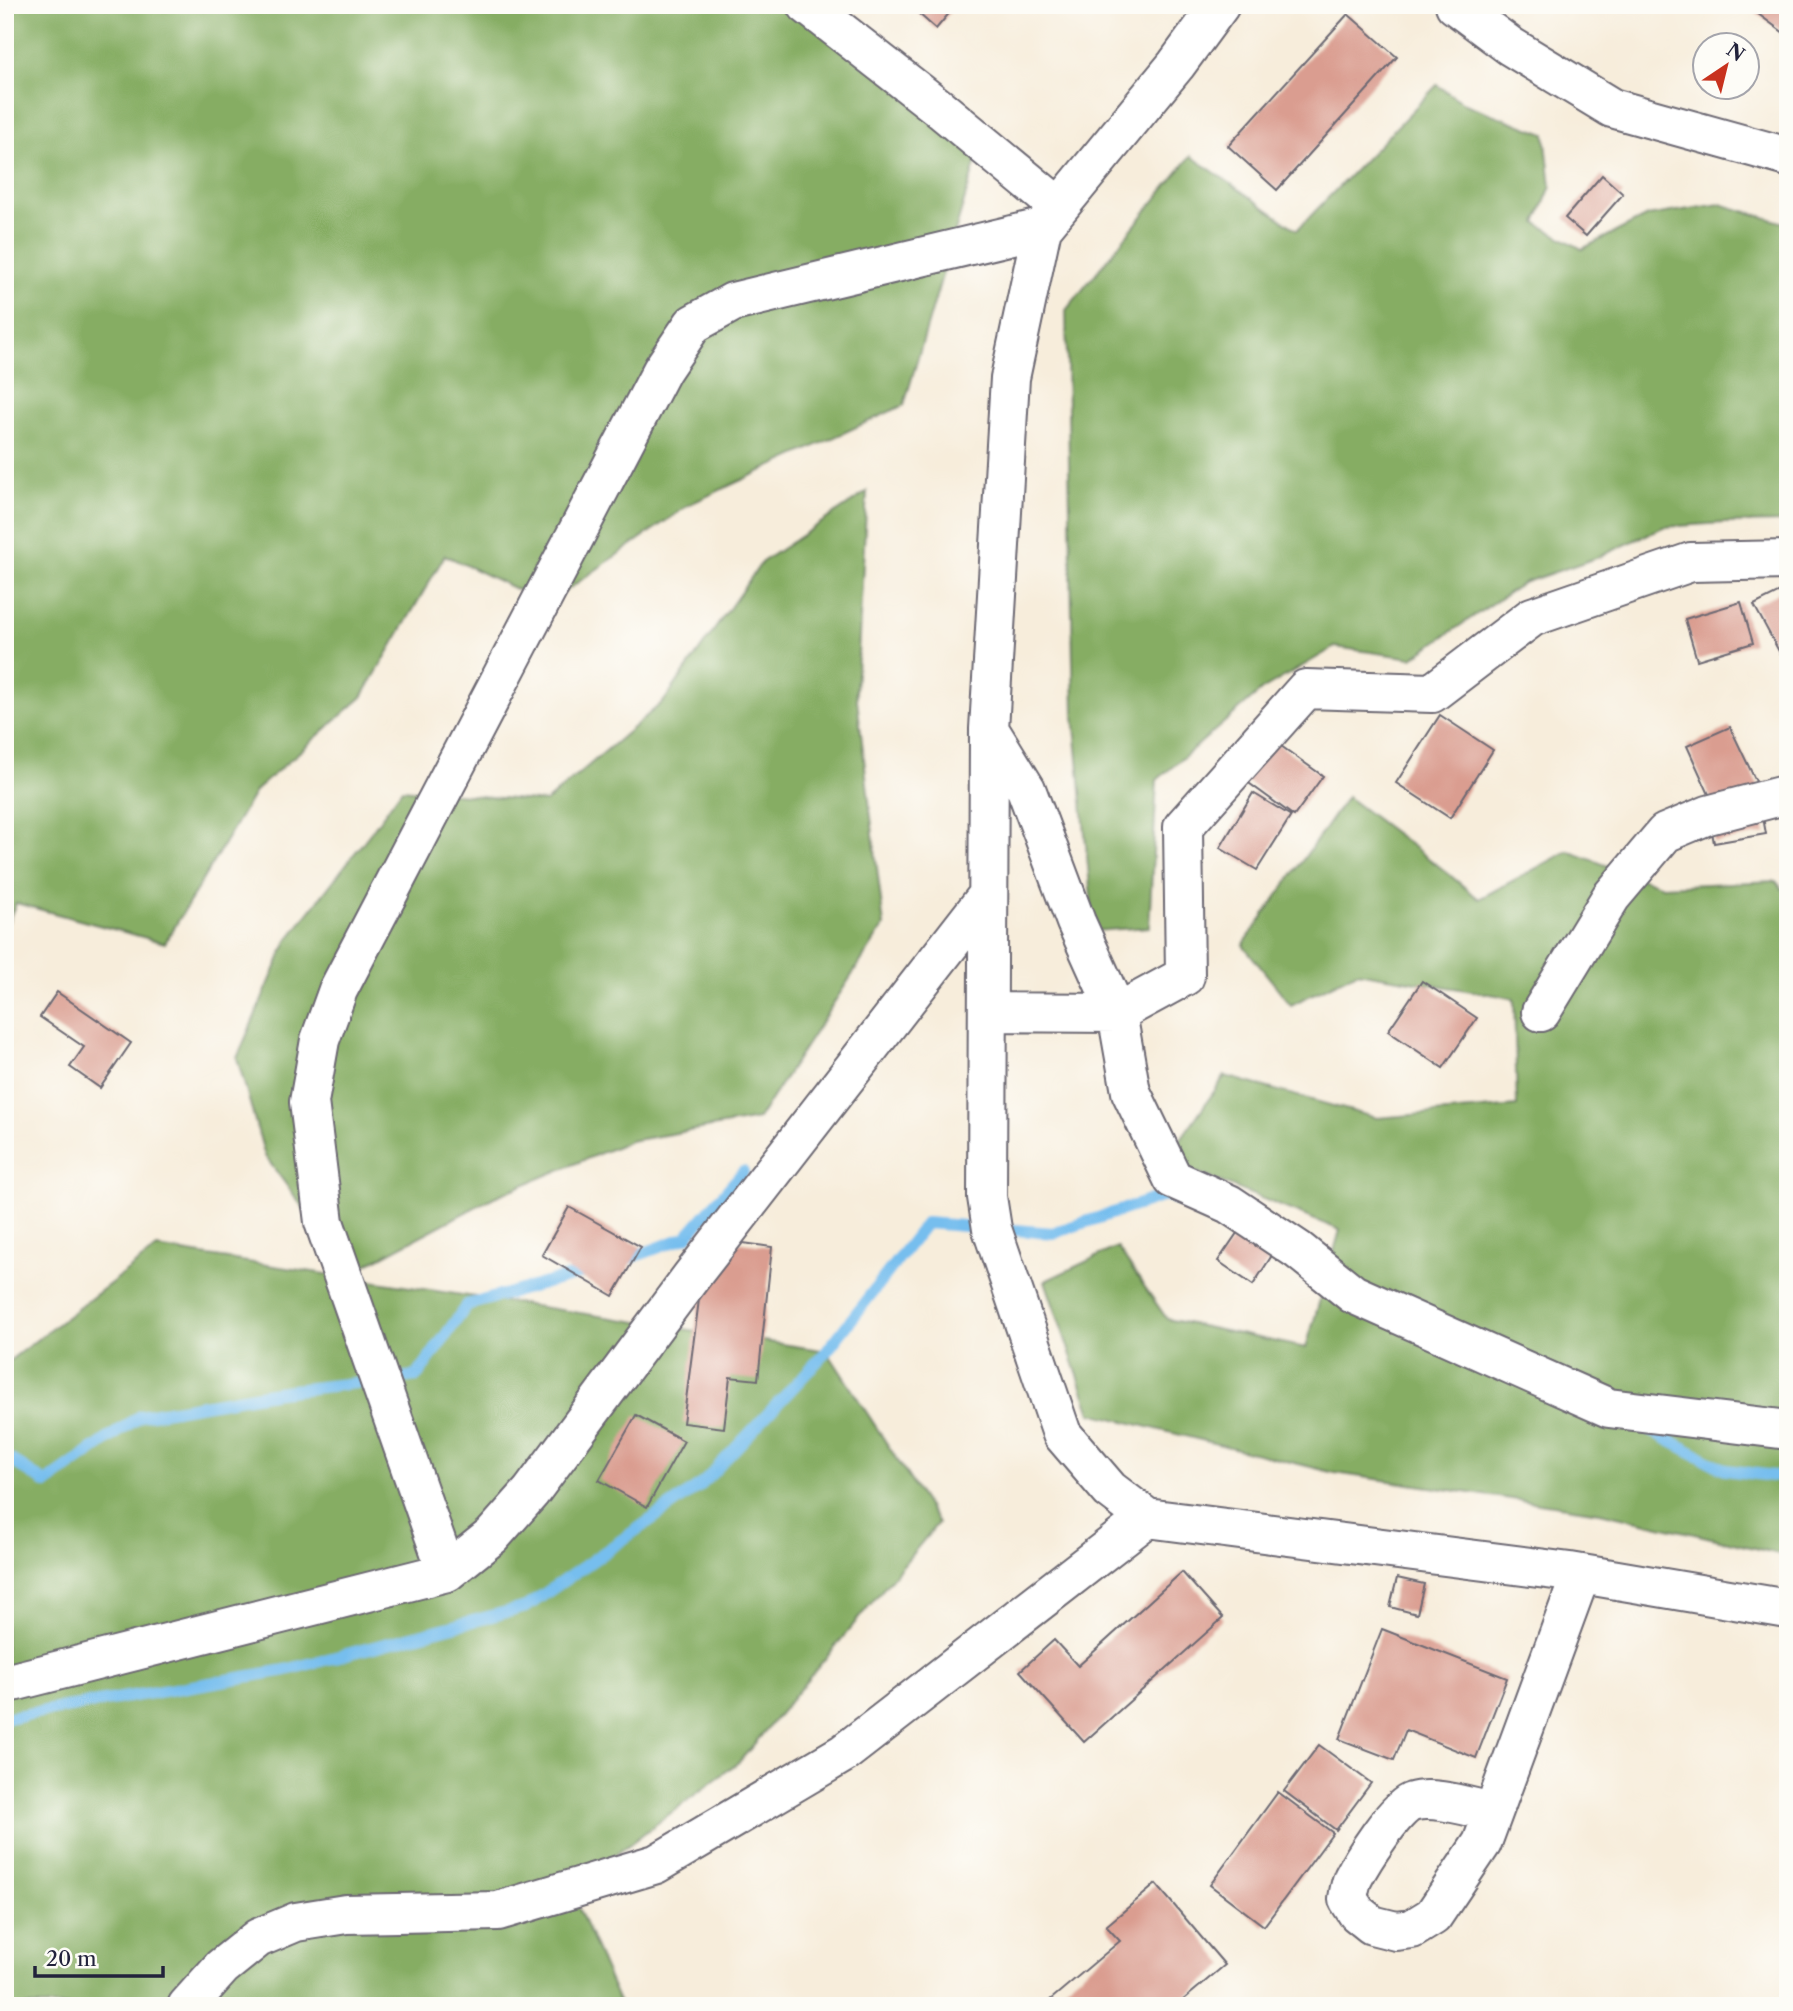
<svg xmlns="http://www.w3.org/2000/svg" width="1793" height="2011" viewBox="0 0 1793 2011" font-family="'Libre Caslon Text',serif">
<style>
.forest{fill:#86ad64;stroke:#546850;stroke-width:2}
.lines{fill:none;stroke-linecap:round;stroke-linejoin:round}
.stream{stroke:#76beee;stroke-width:12}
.building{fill:#da9d90}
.minor-casing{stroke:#6d6973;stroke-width:42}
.minor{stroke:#fff;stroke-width:38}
</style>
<rect width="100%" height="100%" fill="#fdfcf7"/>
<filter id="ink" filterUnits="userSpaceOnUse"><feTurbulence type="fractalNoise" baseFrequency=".0143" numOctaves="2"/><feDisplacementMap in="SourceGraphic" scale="14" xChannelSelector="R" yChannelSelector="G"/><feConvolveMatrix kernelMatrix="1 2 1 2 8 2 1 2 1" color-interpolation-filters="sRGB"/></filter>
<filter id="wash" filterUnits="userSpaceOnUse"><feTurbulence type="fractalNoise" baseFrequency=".00686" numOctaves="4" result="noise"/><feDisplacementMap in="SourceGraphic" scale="28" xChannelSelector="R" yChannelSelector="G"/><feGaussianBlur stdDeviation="1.57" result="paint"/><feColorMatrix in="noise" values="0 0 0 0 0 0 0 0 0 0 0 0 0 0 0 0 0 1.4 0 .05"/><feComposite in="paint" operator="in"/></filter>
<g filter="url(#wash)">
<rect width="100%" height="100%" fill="#f7eddb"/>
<!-- forest -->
<path class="forest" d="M5 5H828L986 127 904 405 690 504 547 604 445 555 362 697 256 790 165 943 16 903 5 929Z
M1437 85 1465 104 1545 134 1551 186 1536 223 1582 249 1647 216 1720 204 1788 224V522L1724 523 1663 527 1599 557 1523 583 1412 658 1335 647 1262 690 1157 780 1149 927 1094 931 1074 716 1066 310 1191 156 1297 230Z
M867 492 856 691 884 926 758 1119 630 1141 494 1197 351 1273 265 1156 237 1058 287 941 371 832 402 789 546 802 664 701 762 562Z
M1347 797 1440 867 1479 899 1568 851 1662 886 1776 881 1788 896V1556L1600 1512 1335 1473 1091 1413 1045 1281 1117 1247 1167 1319 1306 1348 1340 1230 1166 1160 1225 1076 1377 1118 1517 1106 1514 998 1357 972 1291 1005 1243 945Z
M157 1248 827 1351 938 1523 740 1761 570 1889 621 2006H5V1364Z"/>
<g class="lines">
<!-- stream -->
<path class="stream" d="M623 1261 686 1237 743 1172
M1642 1426 1726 1470 1788 1478
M5 1456 46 1483 140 1416 277 1392 417 1376 467 1305 589 1271
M5 1718 286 1670 526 1607 702 1484 827 1351 926 1223 1053 1233 1167 1195 1179 1200"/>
</g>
<g id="blocks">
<!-- building -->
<path class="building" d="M909 5H956L936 29Z
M1746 5H1788V36Z
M1348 14 1397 57 1277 190 1228 146Z
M1602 175 1623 194 1586 236 1565 218Z
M1788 588V668L1754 605Z
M1741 602 1753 643 1697 660 1685 619Z
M1440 715 1493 750 1450 818 1396 783Z
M1730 727 1761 792 1717 812 1687 746Z
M1274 741 1323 776 1294 816 1246 781Z
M1253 793 1291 816 1257 870 1220 848Z
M1761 806 1766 834 1714 843 1709 815Z
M1422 981 1477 1018 1443 1068 1388 1031Z
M57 992 131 1043 100 1088 70 1067 84 1047 40 1017Z
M569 1207 641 1247 613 1296 542 1255Z
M1244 1223 1278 1246 1253 1285 1218 1261Z
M707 1238 772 1247 758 1380 730 1377 724 1428 683 1423Z
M636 1415 684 1441 647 1507 599 1480Z
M1182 1572 1223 1618 1084 1742 1020 1671 1054 1640 1078 1666Z
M1397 1578 1424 1584 1417 1614 1390 1607Z
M1382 1629 1507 1678 1476 1758 1406 1730 1394 1760 1339 1739Z
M1319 1745 1371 1783 1336 1830 1284 1791Z
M1278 1792 1333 1833 1264 1926 1210 1885Z
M1156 1884 1225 1965 1176 2006H1055L1050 2000 1120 1941 1106 1926Z"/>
</g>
</g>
<g filter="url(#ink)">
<use href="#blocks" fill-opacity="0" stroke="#6d6973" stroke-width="2"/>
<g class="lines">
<!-- minor casing -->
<g class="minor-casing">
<path id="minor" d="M807 5 938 107 1059 207
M1220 5 1176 65 1042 228 1010 378 989 729 987 1197 992 1229 1062 1434 1110 1490 1147 1518 1570 1572 1788 1609
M1455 5 1510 46 1612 108 1788 157
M989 729 1026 789 1076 922 1117 1013 1131 1092 1173 1179 1229 1204 1298 1250 1353 1294 1609 1408 1788 1430
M988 1012 1117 1013 1185 976 1183 827 1306 689 1432 693 1532 617 1691 562 1788 560
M1541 1012 1611 897 1665 833 1708 815 1788 794
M447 1572 324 1222 309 1102 320 1040 338 990 662 370 693 324 733 302 1042 228
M5 1684 447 1572 492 1536 531 1492 691 1277 988 895
M1493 1812C1471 1808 1434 1795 1412 1802 1396 1806 1361 1862 1353 1878 1350 1885 1349 1892 1348 1899L1357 1913 1372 1925 1396 1931 1412 1929 1433 1916 1482 1843 1581 1574
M187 2006 222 1967 258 1938 296 1922 346 1914 498 1911 656 1864 844 1753 1147 1518"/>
</g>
<!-- minor -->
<use href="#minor" class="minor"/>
</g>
</g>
<!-- margin -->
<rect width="1793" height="2011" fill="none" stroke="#fdfcf7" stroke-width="28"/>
<!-- north arrow -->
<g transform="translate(1726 66) rotate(35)"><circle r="33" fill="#fdfcf7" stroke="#a5a5ac" stroke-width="2"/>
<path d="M0-5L12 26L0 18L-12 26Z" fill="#c8321e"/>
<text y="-10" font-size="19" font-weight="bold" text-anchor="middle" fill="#22223b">N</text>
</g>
<!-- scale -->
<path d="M35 1966v10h128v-10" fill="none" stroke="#22223b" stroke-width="3.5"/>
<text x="46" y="1966" font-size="21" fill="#22223b" stroke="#fdfcf7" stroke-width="5" paint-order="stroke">20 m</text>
</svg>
